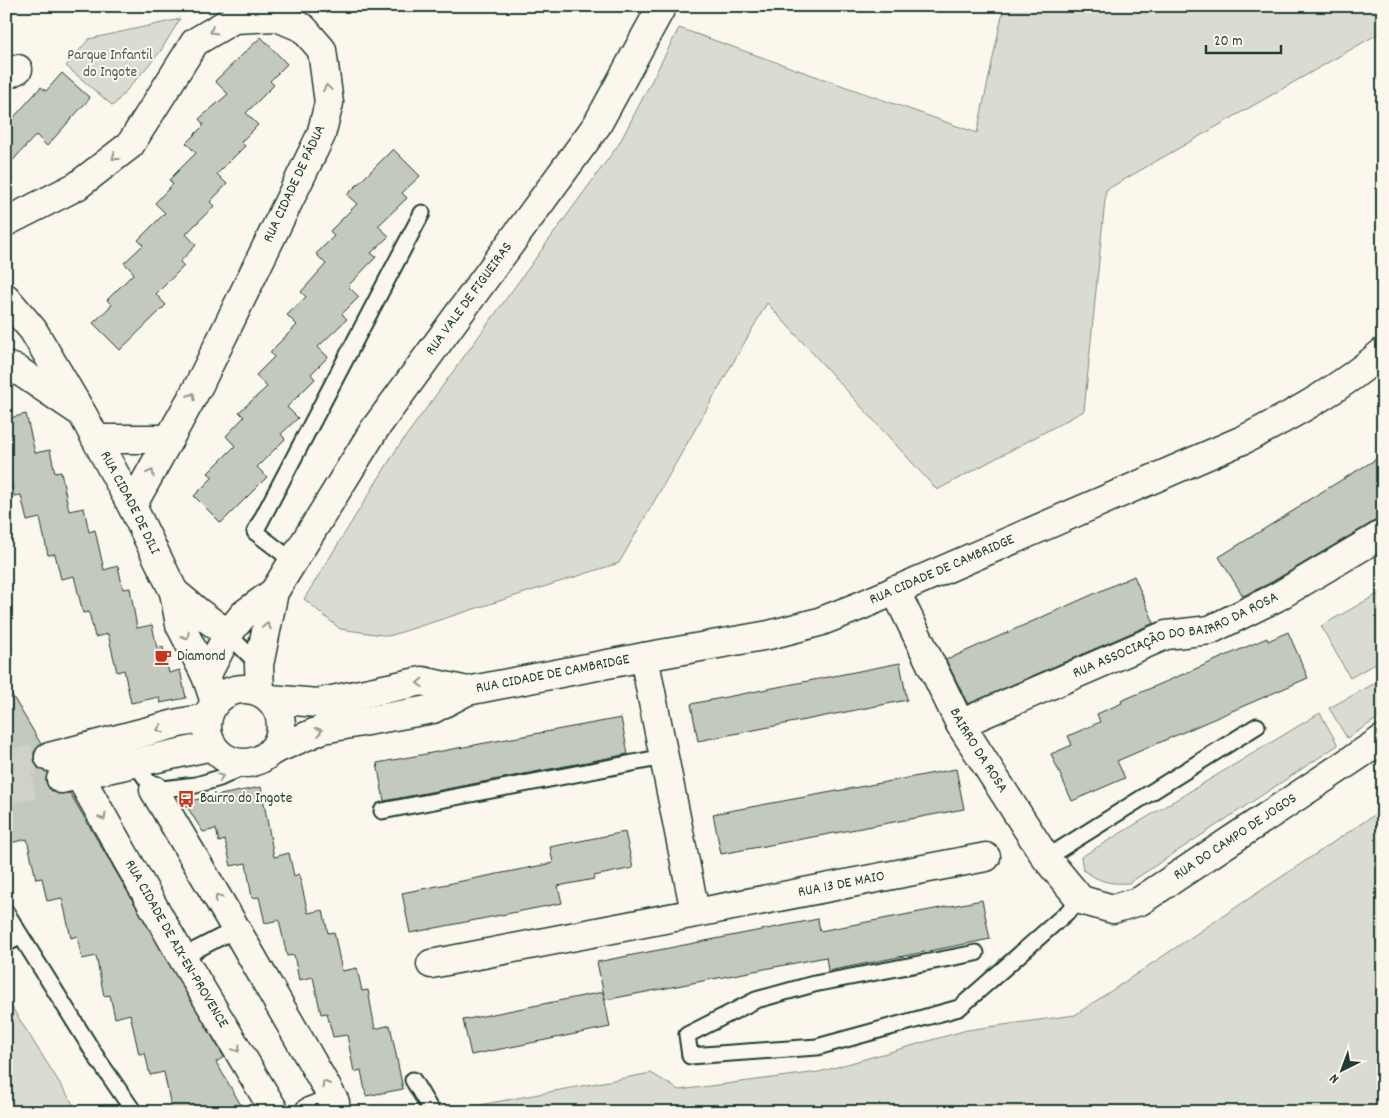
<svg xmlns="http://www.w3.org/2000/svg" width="1389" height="1118" viewBox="0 0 1389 1118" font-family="Dekko,sans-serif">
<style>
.green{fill:#dbdcd1;stroke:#7d8c82}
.building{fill:#c4c9be;stroke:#1f3d34}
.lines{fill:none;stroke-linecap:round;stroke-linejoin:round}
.tertiary-tunnel{stroke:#cfd2c7;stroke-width:28;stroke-dasharray:28 14;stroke-linecap:butt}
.service-casing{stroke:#1f3d34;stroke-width:19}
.minor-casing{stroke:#1f3d34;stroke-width:31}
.tertiary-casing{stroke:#1f3d34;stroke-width:31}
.service{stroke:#fbf7ec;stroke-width:15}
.minor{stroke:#fbf7ec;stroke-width:28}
.tertiary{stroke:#fbf7ec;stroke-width:28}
.oneway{stroke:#8d9a90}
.labels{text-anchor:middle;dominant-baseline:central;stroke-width:4;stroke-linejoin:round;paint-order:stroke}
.park-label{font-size:15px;fill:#455d53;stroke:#fbf7ec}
.street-label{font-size:15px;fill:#1f3d34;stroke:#fbf7ec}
.poi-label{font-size:15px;fill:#1f3d34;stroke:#fbf7ec;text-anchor:start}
</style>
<rect width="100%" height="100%" fill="#fbf7ec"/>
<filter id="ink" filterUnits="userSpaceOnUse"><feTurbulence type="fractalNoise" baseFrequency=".02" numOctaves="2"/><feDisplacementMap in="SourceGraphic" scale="10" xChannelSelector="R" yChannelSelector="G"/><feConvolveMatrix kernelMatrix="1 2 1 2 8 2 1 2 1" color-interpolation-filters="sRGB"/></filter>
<g filter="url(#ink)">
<!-- green -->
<path class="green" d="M1004 6H1383V31L1106 190 1084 411 937 490 767 303 619 563 389 636 340 629 304 599 398 447 619 144 679 28 977 133Z
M180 19 160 52 113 106 66 66 89 39Z
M1383 591V659L1350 678 1321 626Z
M1383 679V715L1347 738 1329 708Z
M1320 713 1338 745 1129 883C1107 884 1101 882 1083 870L1081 857Z
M1383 809V1112H482L480 1105 651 1073 679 1090 819 1072 967 1030 1075 1015Z
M6 998 78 1112 6 1111Z"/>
<!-- building -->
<path class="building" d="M261 37 287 64 270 81 274 85 246 113 258 125 241 142 245 146 217 174 227 184 210 202 214 206 186 234 196 245 180 262 184 266 156 294 166 305 120 350 93 323 112 305 107 300 134 273 124 263 143 245 138 240 165 213 155 203 173 184 169 180 196 153 186 143 204 125 199 119 228 94 215 81Z
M62 73 90 98 47 146 36 135 6 168V126L41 87 46 91Z
M393 149 420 176 402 193 407 198 378 226 389 236 371 253 376 257 348 286 359 297 342 314 347 319 318 347 328 357 311 374 315 379 287 407 298 418 281 434 285 439 257 467 267 477 221 523 194 496 213 477 208 473 235 446 226 436 244 417 239 412 267 387 256 375 274 357 270 352 297 325 287 315 306 297 301 292 326 264 316 254 334 236 330 231 357 204 347 195Z
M26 414 35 453 50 450 55 473 61 472 69 511 84 508 89 532 95 530 104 570 118 566 123 589 130 588 137 628 152 625 157 648 163 647 169 673 180 670 186 698 160 703 159 697 131 703 124 670 117 672 108 634 95 637 89 612 83 613 74 576 61 579 55 554 48 555 40 518 27 521 21 495 14 496 6 453V419Z
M1383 455V516L1270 583 1243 596 1219 557 1301 506 1300 505Z
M1134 576 1154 623 968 704 946 660Z
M1288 632 1308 678 1117 761 1125 778 1072 801 1051 754 1072 745 1068 736 1100 722 1097 714 1122 703 1121 701 1267 638 1268 641Z
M900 663 907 700 698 741 691 704Z
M6 685 41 744 34 752V760L38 768 47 772 46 782 49 789 57 794 70 793 224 1057 216 1062 245 1112H172L164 1072 150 1075 145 1053 139 1054 130 1014 115 1018 110 995 104 996 96 956 82 959 77 936 71 938 62 898 47 901 42 878 36 879 27 839 6 844Z
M621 718 628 754 384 801 377 763Z
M956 769 964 809 721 854 713 814Z
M261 787 274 857 289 853 294 876 299 874 308 913 323 910 328 933 334 932 342 971 357 968 362 991 368 990 375 1029 390 1025 403 1089 366 1096 361 1070 354 1072 347 1035 333 1037 327 1013 321 1014 313 977 299 980 294 955 287 956 279 920 265 923 259 897 252 898 246 863 231 866 225 840 219 842 216 829 203 832 184 802Z
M625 832 633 868 594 876V879L558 886 562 903 410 933 402 893 553 863 550 847Z
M982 900 990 939 828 971 826 957 605 1000 597 962 818 919 820 931Z
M603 992 610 1027 471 1055 463 1020Z"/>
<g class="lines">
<!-- tertiary-tunnel -->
<path class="tertiary-tunnel" d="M6 764 49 757
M6 790 61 779"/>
<!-- service casing -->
<g class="service-casing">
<path id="service" d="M293 561 255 532 422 213
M228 634 259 665
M135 763 154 790 196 785 220 778 252 763
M382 811 664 757
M1046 858 1257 726
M6 912 97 1058 134 1112
M6 944 21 936
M976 953 814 984 756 1000 687 1035 690 1056 817 1047 959 1008 1081 900
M182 957 236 929
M413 1080 432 1112"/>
</g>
<!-- minor casing -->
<g class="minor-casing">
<g id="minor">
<path d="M6 75 18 69"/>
<path d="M6 222 77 186 130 145 195 42 234 19 277 17 303 28 322 50 329 103 321 135 199 385 132 506"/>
<path id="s1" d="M6 298 33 330 83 415 132 506 174 592 180 625 206 676"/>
<path d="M6 366 16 369 77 410"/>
<path d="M96 439H169"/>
<path id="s2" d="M895 590 960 724 1046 858 1081 900 1113 909 1140 901 1383 739"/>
<path d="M174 592 198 612 228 634"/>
<path d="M644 657 695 912"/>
<path id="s3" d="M960 724 1166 635 1210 630 1277 597 1383 534"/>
<path id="s4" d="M79 775 182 957 275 1112"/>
<path d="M154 790 236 929 335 1102 309 1112"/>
<path id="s5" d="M431 964 986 857"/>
</g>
</g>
<!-- tertiary casing -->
<g class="tertiary-casing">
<g id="tertiary">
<circle cx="244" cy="726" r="37"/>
<path id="s6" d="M260 692 259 665 274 592 374 430 597 125 662 6"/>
<path d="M270 699 318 703 422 681 467 691"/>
<path d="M215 702 206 676 228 634 244 614 274 592"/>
<path id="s7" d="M274 750 323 729 433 709 467 691 644 657 769 635 819 622 860 606 1245 439C1294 414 1341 388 1383 352"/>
<path d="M49 757 179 723 207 718"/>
<path d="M61 779 212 746"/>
</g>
</g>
<!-- service -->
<use href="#service" class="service"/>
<!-- minor -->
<use href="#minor" class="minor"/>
<!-- tertiary -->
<use href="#tertiary" class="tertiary"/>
</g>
<!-- one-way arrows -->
<defs><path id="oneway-chevron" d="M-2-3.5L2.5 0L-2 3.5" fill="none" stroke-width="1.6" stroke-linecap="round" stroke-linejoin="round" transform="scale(1.25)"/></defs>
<g class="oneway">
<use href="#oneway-chevron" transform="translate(213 31) rotate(149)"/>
<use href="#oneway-chevron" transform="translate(327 88) rotate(-98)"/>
<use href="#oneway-chevron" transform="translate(115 157) rotate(142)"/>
<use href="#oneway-chevron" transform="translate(192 396) rotate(-61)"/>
<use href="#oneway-chevron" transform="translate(151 473) rotate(-61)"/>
<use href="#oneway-chevron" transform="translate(267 626) rotate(-79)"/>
<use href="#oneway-chevron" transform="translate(186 636) rotate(63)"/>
<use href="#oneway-chevron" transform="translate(420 683) rotate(177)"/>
<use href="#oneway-chevron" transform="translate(160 729) rotate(165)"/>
<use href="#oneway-chevron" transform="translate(319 731) rotate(-20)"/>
<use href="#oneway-chevron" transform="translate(220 777) rotate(-22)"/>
<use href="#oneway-chevron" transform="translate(103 817) rotate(61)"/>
<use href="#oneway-chevron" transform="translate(218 898) rotate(-121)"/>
<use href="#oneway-chevron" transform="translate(237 1049) rotate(59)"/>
<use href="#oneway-chevron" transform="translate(325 1084) rotate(-120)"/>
</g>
</g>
<!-- icons -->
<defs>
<g id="cafe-bare" transform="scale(1.35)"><path d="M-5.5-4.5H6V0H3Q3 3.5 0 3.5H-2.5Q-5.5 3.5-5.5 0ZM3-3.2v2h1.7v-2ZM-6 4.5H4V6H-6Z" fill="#c8321e" stroke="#fbf7ec" stroke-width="2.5" paint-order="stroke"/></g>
<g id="bus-bare" transform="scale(1.35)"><path d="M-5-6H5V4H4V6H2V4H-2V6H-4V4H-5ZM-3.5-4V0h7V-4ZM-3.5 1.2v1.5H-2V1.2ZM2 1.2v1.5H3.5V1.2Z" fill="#c8321e" stroke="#fbf7ec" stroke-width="2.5" paint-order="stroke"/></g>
</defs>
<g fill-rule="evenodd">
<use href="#cafe-bare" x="163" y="657"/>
<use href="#bus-bare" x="186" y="799"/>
</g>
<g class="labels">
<!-- park labels -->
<g class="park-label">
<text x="110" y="56">Parque Infantil<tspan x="110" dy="17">do Ingote</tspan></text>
</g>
<!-- street labels -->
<g class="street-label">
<text transform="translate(295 184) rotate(-65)">RUA CIDADE DE PÁDUA</text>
<text stroke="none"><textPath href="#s6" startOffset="454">RUA VALE DE FIGUEIRAS</textPath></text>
<text stroke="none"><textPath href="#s1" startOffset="240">RUA CIDADE DE DILI</textPath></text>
<text stroke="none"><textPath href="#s7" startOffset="696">RUA CIDADE DE CAMBRIDGE</textPath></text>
<text stroke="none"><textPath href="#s3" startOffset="234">RUA ASSOCIAÇÃO DO BAIRRO DA ROSA</textPath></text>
<text stroke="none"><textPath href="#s7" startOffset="291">RUA CIDADE DE CAMBRIDGE</textPath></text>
<text stroke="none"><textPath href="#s2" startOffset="181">BAIRRO DA ROSA</textPath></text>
<text stroke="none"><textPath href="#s2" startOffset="539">RUA DO CAMPO DE JOGOS</textPath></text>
<text stroke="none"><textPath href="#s5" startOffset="418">RUA 13 DE MAIO</textPath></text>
<text stroke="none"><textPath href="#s4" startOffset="195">RUA CIDADE DE AIX-EN-PROVENCE</textPath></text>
</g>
<!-- poi labels -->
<g class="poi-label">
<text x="177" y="657">Diamond</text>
<text x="200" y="799">Bairro do Ingote</text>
</g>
</g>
<!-- margin -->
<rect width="1389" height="1118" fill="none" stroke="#fbf7ec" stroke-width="25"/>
<rect x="12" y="12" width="1364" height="1093" fill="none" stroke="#1f3d34" stroke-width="2" filter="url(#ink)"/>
<!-- north arrow -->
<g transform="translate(1342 1070) rotate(222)" stroke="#fbf7ec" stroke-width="4" paint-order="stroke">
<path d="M0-4L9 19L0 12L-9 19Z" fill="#1f3d34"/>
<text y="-8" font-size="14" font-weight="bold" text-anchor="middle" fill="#1f3d34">N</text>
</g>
<!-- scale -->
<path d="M1206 45v8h75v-8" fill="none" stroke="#1f3d34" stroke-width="2.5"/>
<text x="1214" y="45" font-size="15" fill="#1f3d34" stroke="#fbf7ec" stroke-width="4" paint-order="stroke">20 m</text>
</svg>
